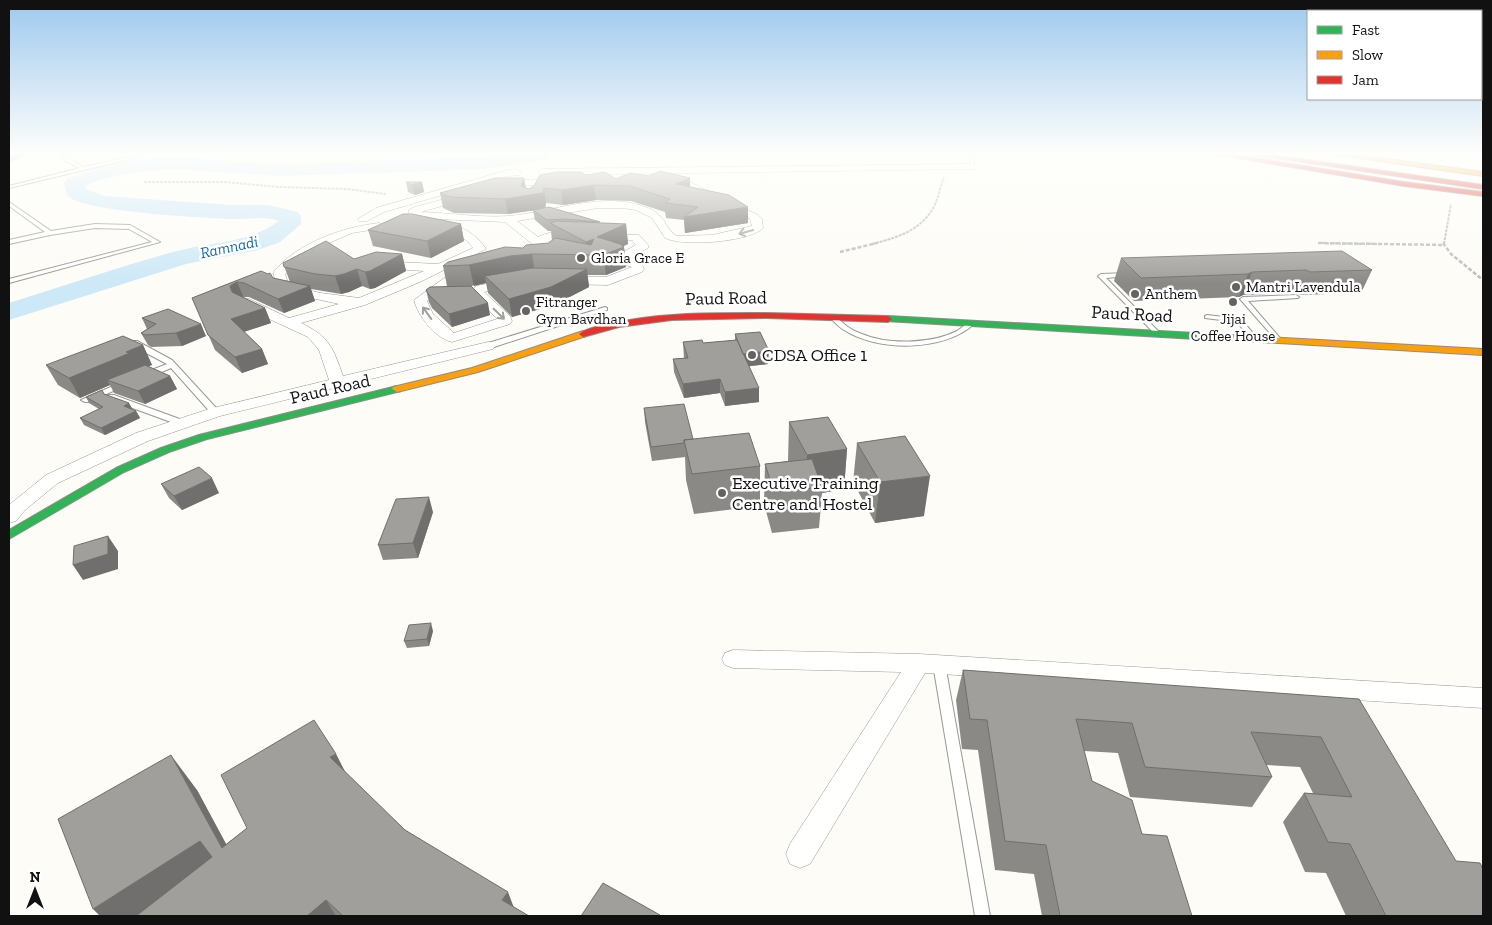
<svg xmlns="http://www.w3.org/2000/svg" width="1492" height="925" viewBox="0 0 1492 925" font-family="'Zilla Slab',serif">
<style>
.farmland{fill:#f9f7e4}
.lines{fill:none;stroke-linecap:round;stroke-linejoin:round}
.river{fill:#cde8f7;fill-rule:evenodd}
.lane-casing{stroke:#979795;stroke-width:2}
.street-casing{stroke:#979795;stroke-width:1}
.fast-casing{stroke:#8e8d8b;stroke-width:2}
.slow-casing{stroke:#8e8d8b;stroke-width:2}
.jam-casing{stroke:#8e8d8b;stroke-width:2}
.path-far1{stroke:#b9b9b8;stroke-width:2;stroke-dasharray:3 1;stroke-linecap:butt}
.path{stroke:#b9b9b8;stroke-width:2.5;stroke-dasharray:4 2;stroke-linecap:butt}
.lane{fill:#fffffe;fill-rule:evenodd}
.street{fill:#fffffe;fill-rule:evenodd}
.fast{fill:#30b455;fill-rule:evenodd}
.slow{fill:#ff9f0a;fill-rule:evenodd}
.jam{fill:#e5322d;fill-rule:evenodd}
.wall{fill:#8a8986}
.shaded-wall{fill:#716f6d}
.building{fill:#a19f9c;stroke:#716f6d}
.oneway{stroke:#a0a09f}
.poi-dot{fill:#646362;stroke:#fff;stroke-width:2}
.labels{text-anchor:middle;dominant-baseline:central;stroke-width:5;stroke-linejoin:round;paint-order:stroke}
.far-poi-label{font-size:15px;fill:#111;stroke:#fff;text-anchor:start}
.far-water-label{font-size:16px;font-style:italic;fill:#1768a6;stroke:#fff}
.street-label{font-size:18px;fill:#111;stroke:#fff}
.poi-label{font-size:18px;fill:#111;stroke:#fff;text-anchor:start}
</style>
<rect width="100%" height="100%" fill="#fdfcf7"/>
<!-- farmland -->
<path class="farmland" d="M251 154H418L415 157 341 161 243 162Z"/>
<g class="lines">
<!-- river -->
<path class="river" d="M502 154H550L548 158 541 160 484 169 279 176 174 169 135 172 101 179 85 186 86 189 104 196 232 205H268L298 212 301 217V224L280 242 258 250 186 264 9 320V303C64 286 118 267 173 252 212 241 245 245 279 221 265 216 248 219 233 219 204 218 88 212 69 197 65 194 65 187 64 183L67 179 95 169 135 160 174 157 279 164 484 157Z"/>
<!-- lane casing -->
<g class="lane-casing">
<path id="lane" d="M970 154H974V167L972 168 970 167Z
M137 155 139 157 9 188V186L80 168 62 159V157H66L84 167Z
M9 202 51 231 95 224 130 225 160 242 9 283V279L152 242 129 229 95 228 50 235 9 244V240L45 232 9 206Z
M1128 273 1130 274V276L1106 278 1159 332V334H1155L1098 276 1101 274Z
M1296 295 1299 297 1298 298 1248 301 1280 338V340H1276L1240 299 1243 297Z
M605 307 607 308V310L491 348H488L484 346 485 344Z
M833 315C839 318 842 323 848 327 852 330 857 332 862 334 887 345 932 344 957 331 961 328 965 325 970 322L972 321 975 323C945 352 878 352 844 330 839 327 834 322 830 317Z
M1207 315 1241 319 1257 338 1255 339H1251L1237 322 1205 318V316Z
M131 341H137L172 360 218 410 219 412 218 414H212L171 368 150 377H144L143 375 144 373 167 364 131 345Z
M120 383H126L127 385 88 402H85L81 400Z
M108 395H114L185 421 186 423 182 425H179L108 399 107 397Z
M939 659 943 661 945 664 990 916H975L933 664 935 661Z"/>
</g>
<!-- street casing -->
<g class="street-casing">
<path id="street" d="M1468 154H1479L1483 157V164Z
M972 164 977 167 975 169 543 175 538 172 543 169Z
M508 170H517L522 173 520 175 508 176 384 212 367 221H359L358 219 376 208Z
M667 177 688 181 758 215 762 219 763 228C750 242 683 247 665 238L652 218 636 210 622 208H598L517 221 538 237C547 232 573 227 582 235L576 238 548 241 555 246 559 253C552 262 545 263 535 261L533 258 541 254V251L505 222 413 218 408 215 409 210 415 207 466 193 471 196 470 198 421 212C450 213 480 218 509 216 554 212 603 190 648 208 666 215 665 230 677 236L712 235 752 226 750 219 682 185 664 182V178Z
M559 179 564 182 562 184 515 186 503 189 498 186 515 180Z
M379 223 384 226 383 228 352 233 329 243 306 257 285 274 289 286 321 293 359 298 424 271 381 268 377 267 375 264 377 261 438 264 473 248C464 234 451 234 436 230L435 228 436 226C456 221 476 233 486 249L420 282 365 305 301 323C330 337 333 348 343 376L488 342 493 343 495 346 493 349 220 416 148 441 58 483 25 510 16 521 9 523V505L46 475 136 433 209 409 329 380 319 350 308 337 239 305 237 302 244 298 249 299 289 318 339 304 279 291 273 273C296 243 343 227 379 223Z
M604 234 639 235 648 245V248L634 255 633 258 641 262 644 269 642 272 608 285 562 284 560 281 566 277H606L632 267 625 265 621 258 625 251 636 245 632 240 600 239 598 237 600 235Z
M466 264 470 265 472 268 470 271 427 301 433 314 454 333 497 319 471 292 476 286 510 279 514 280 516 283 514 286 484 292 510 316 512 321 510 324 452 342C435 338 418 316 414 300L462 265Z
M733 650 919 654 1483 688V708L925 673 810 864 800 868 790 864 786 854 790 844 901 672 733 668 725 665 722 659 725 653Z"/>
</g>
<!-- fast casing -->
<g class="fast-casing">
<path id="fast" d="M17 154H27L9 161V157Z
M888 316 1213 334 1217 337 1213 340 885 321V317Z
M397 386 402 389 401 391 207 439 169 452 124 472 9 539V530L116 468 161 448 199 435Z"/>
</g>
<!-- slow casing -->
<g class="slow-casing">
<path id="slow" d="M1330 154H1350L1483 172V176Z
M583 331 587 334 586 336 478 372 397 392 392 389 393 387 472 368Z
M1213 334 1483 349V355L1210 339V335Z"/>
</g>
<!-- jam casing -->
<g class="jam-casing">
<path id="jam" d="M1214 154H1231L1404 182 1483 192V196L1404 186Z
M1248 154H1266L1483 185V189Z
M767 313 888 316 892 319 888 322 767 318 672 320 619 327 583 337 579 334C585 329 595 327 603 325 657 312 713 313 767 313Z"/>
</g>
<!-- path-far1 -->
<path class="path-far1" d="M144 182H224L280 187 347 189 386 194
M1318 243 1378 244
M872 244C895 238 918 232 932 210 938 201 940 187 944 177
M1444 244 1451 204"/>
<!-- path -->
<path class="path" d="M1318 243 1445 245
M1443 243 1451 254 1483 280
M840 252 877 243"/>
<!-- lane -->
<use href="#lane" class="lane"/>
<!-- street -->
<use href="#street" class="street"/>
<!-- fast -->
<use href="#fast" class="fast"/>
<!-- slow -->
<use href="#slow" class="slow"/>
<!-- jam -->
<use href="#jam" class="jam"/>
</g>
<!-- wall -->
<path class="wall" d="M586 175 616 179 649 176 690 178V187L748 223 685 233 684 220 666 218 665 212 631 201 596 200 563 205 546 203 545 208 600 223 626 224 628 244 623 246 624 247 626 267 606 275H587L589 287 554 305 512 317 488 293 486 283 471 286 490 315 452 327 432 308 429 302 426 290 447 286 443 266 549 243 552 241 551 231H548L535 220 533 210 508 214 454 213 443 208 440 193 526 188 529 189Z
M406 182H422L424 192 415 195 408 192Z
M461 224 464 241 431 258 373 246 368 230Z
M402 254 406 271 375 288 370 289 362 286 349 292 341 294 311 289 315 301 284 313 249 297H242L265 308 271 323 244 332 262 349 268 364 242 373 215 350 192 298 261 271 273 278 290 282 283 263 354 259Z
M1121 258 1372 270 1361 293 1300 295 1296 293 1243 295 1239 297 1134 301 1114 281Z
M142 318 206 336 182 346 151 347 148 345 141 333 147 329Z
M735 334 768 364 749 366 759 402 725 406 720 393 684 398 674 372 673 359 684 358 683 342 703 343 735 340Z
M143 345 152 365 148 366 170 376 177 389 145 404 114 393 110 385 80 398 58 385 46 365Z
M104 394 136 411 140 418 105 435 84 425 80 418 99 409 89 403 86 397Z
M644 408 693 439 760 466V506L694 514 686 480 685 457 652 461 645 422Z
M789 422 847 449 844 489 822 493 819 528 772 533 764 504 765 464 788 461Z
M857 443 924 516 875 523 853 482Z
M161 484 219 493 182 510 169 498Z
M433 512 418 558 383 560 378 545Z
M433 631 429 646 407 648 404 641Z
M963 670 1359 699 1483 916H1346L1326 873 1305 872 1283 822 1304 793H1313L1300 767 1266 765 1272 777 1252 807 1130 797 1118 753 1084 751 1092 781 1142 834 1192 916H1042L1034 874 995 870 978 750 962 749 956 700Z
M336 754 345 773 405 830 514 907 529 916H100L197 790 226 844 247 828Z"/>
<!-- shaded-wall -->
<path class="shaded-wall" d="M524 178 527 193 544 188 546 203 545 209 508 214 505 199 521 186Z
M690 178V193L676 184Z
M422 182 424 192 415 195 412 185Z
M594 185 596 200 563 205 561 190Z
M748 207V223L685 233 684 217Z
M461 224 464 241 431 258 427 241Z
M626 224 628 244 607 254 624 247 626 267 606 275 603 255 597 237Z
M594 239 587 255 586 242Z
M402 254 406 271 375 288 370 289 365 272Z
M532 254 535 274 485 276 486 283 474 286 469 265 510 256Z
M357 269 362 286 349 292 341 294 335 276Z
M587 269 589 287 554 305 512 317 509 299Z
M1252 272 1243 295 1239 297 1248 274Z
M237 282 243 296 236 300 230 286Z
M310 286 315 301 284 313 278 299Z
M488 303 490 315 452 327 449 314Z
M265 308 271 323 237 334 231 319Z
M201 324 206 336 182 346 176 333Z
M143 345 152 365 139 370 107 380 110 385 80 398 69 378Z
M262 349 268 364 242 373 235 357Z
M769 351 768 364 743 367V354Z
M170 376 177 389 145 404 138 391Z
M720 379V393L684 398 683 384Z
M759 388V402L725 406V392Z
M129 403 133 410 124 406Z
M136 411 140 418 105 435 101 428Z
M847 449 844 489 822 493V487L805 489 807 455Z
M930 476 924 516 875 523 880 482Z
M212 478 219 493 182 510 174 496Z
M429 497 433 512 418 558 413 543Z
M108 536 118 551V569L83 580 73 565Z
M431 623 433 631 429 646 427 639Z
M336 754 354 789 330 757Z
M171 755 197 790 247 883 222 848Z
M200 841 226 876 166 916H100L93 909Z
M508 892 517 916 502 900Z
M326 900 336 916H307Z"/>
<!-- building -->
<path class="building" d="M660 171 690 178 676 184 729 195 748 207 684 217 698 207 665 203 670 199 630 186 594 185 561 190 544 188 543 193 505 199 450 197 440 193 495 178H524L521 186 529 189 534 186 540 175 556 172H581L586 175 605 172 616 179 630 173 649 176Z
M406 182H422L412 185Z
M549 207 600 222 565 219 547 220 533 210Z
M403 214H412L461 224 427 241 368 230Z
M557 221 626 224 597 237 620 244 624 247 603 255 532 254 510 256 469 265 443 266 448 262 505 247 523 248 526 245 549 243 555 238 591 245 594 239 586 242 550 223Z
M326 241 354 259 376 252 402 254 370 271 365 272 357 269 344 274 335 276 315 274 284 267 283 263Z
M1342 251 1372 270 1310 272 1306 270 1252 272 1248 274 1141 278 1121 258Z
M532 268 587 269 551 287 509 299 485 276Z
M261 271 268 274 270 273 273 278 310 286 278 299 244 283 237 282 230 286 232 292 265 308 231 319 262 349 235 357 208 335 192 298Z
M471 286 488 303 449 314 429 295 426 290 430 287Z
M168 309 201 324 176 333 145 335 141 333 156 324 142 318Z
M760 332 769 351 743 354 735 334Z
M123 336 143 345 126 352 130 353 69 378 46 365Z
M702 340 703 343 737 340 759 388 725 392 720 379 683 384 673 359 688 358 683 342Z
M145 365 170 376 138 391 107 380Z
M102 390 104 394 129 403 124 406 136 411 101 428 80 418 103 407 86 397Z
M684 404 693 439 684 440V443L651 447 644 408Z
M828 417 847 449 807 455 789 422Z
M749 433 760 466 692 474 684 440Z
M905 436 930 476 880 482 857 443Z
M812 459 822 487 774 492 765 464Z
M199 467 212 478 174 496 161 484Z
M429 497 413 543 378 545 396 499Z
M108 536V554L73 565 74 546Z
M431 623 427 639 404 641 409 625Z
M963 670 1359 699 1456 861 1480 863 1483 869V916H1386L1350 844 1328 842 1304 793 1352 797 1321 737 1251 732 1272 777 1145 767 1132 723 1076 719 1092 781 1132 800 1142 834 1167 836 1192 916H1060L1046 845 1005 841 987 720 970 719Z
M314 720 336 754 330 757 405 830 508 892 502 900 529 916H341L342 915 326 900 307 916H136L212 857 200 841 93 909 58 819 171 755 222 848 247 828 221 775Z
M603 883 660 915 659 916H581Z"/>
<!-- one-way arrows -->
<defs><path id="oneway-shaft" d="M-6 0H5M1.5-3L5.5 0L1.5 3" fill="none" stroke-width="1.6" stroke-linecap="round" stroke-linejoin="round" transform="scale(1.25)"/></defs>
<g class="oneway">
<use href="#oneway-shaft" transform="translate(746 232) rotate(164)"/>
<use href="#oneway-shaft" transform="translate(427 313) rotate(-126)"/>
<use href="#oneway-shaft" transform="translate(499 314) rotate(44)"/>
</g>
<!-- sky -->
<linearGradient id="sky" x2="0" y2="1"><stop stop-color="#9dc9ee"/><stop offset="0.54" stop-color="#fefefb"/><stop offset="1" stop-color="#fefefb" stop-opacity="0"/></linearGradient>
<rect width="1492" height="284" fill="url(#sky)"/>
<!-- markers -->
<g class="poi-dot">
<circle cx="581" cy="258" r="5"/>
<circle cx="1236" cy="287" r="5"/>
<circle cx="1135" cy="294" r="5"/>
<circle cx="1233" cy="302" r="5"/>
<circle cx="526" cy="311" r="5"/>
<circle cx="752" cy="355" r="5"/>
<circle cx="722" cy="493" r="5"/>
</g>
<g class="labels">
<!-- far-poi labels -->
<g class="far-poi-label">
<text x="591" y="258">Gloria Grace E</text>
<text x="1246" y="287">Mantri Lavendula</text>
<text x="1145" y="294">Anthem</text>
<text x="536" y="302">Fitranger<tspan x="536" dy="17">Gym Bavdhan</tspan></text>
<text x="1233" y="319" text-anchor="middle">Jijai<tspan x="1233" dy="17">Coffee House</tspan></text>
</g>
<!-- far-water labels -->
<g class="far-water-label">
<text transform="translate(229 247) rotate(-12)">Ramnadi</text>
</g>
<!-- street labels -->
<g class="street-label">
<text transform="translate(726 298) rotate(-1)">Paud Road</text>
<text transform="translate(1132 314) rotate(3)">Paud Road</text>
<text transform="translate(330 389) rotate(-13)">Paud Road</text>
</g>
<!-- poi labels -->
<g class="poi-label">
<text x="762" y="355">CDSA Office 1</text>
<text x="732" y="483">Executive Training<tspan x="732" dy="21">Centre and Hostel</tspan></text>
</g>
</g>
<!-- border -->
<rect width="1492" height="925" fill="none" stroke="#111111" stroke-width="20"/>
<!-- legend -->
<rect x="1307" y="10" width="175" height="90" fill="#ffffff" stroke="#a0a0a0"/>
<rect x="1317" y="26" width="25" height="8" fill="#30b455" stroke="#a0a0a0"/>
<text x="1352" y="35" font-size="15" fill="#111111">Fast</text>
<rect x="1317" y="51" width="25" height="8" fill="#ff9f0a" stroke="#a0a0a0"/>
<text x="1352" y="60" font-size="15" fill="#111111">Slow</text>
<rect x="1317" y="76" width="25" height="8" fill="#e5322d" stroke="#a0a0a0"/>
<text x="1352" y="85" font-size="15" fill="#111111">Jam</text>
<!-- north arrow -->
<g transform="translate(35 890)" stroke="#ffffff" stroke-width="4" paint-order="stroke">
<path d="M0-4L9 19L0 12L-9 19Z" fill="#111111"/>
<text y="-8" font-size="14" font-weight="bold" text-anchor="middle" fill="#111111">N</text>
</g>
</svg>
